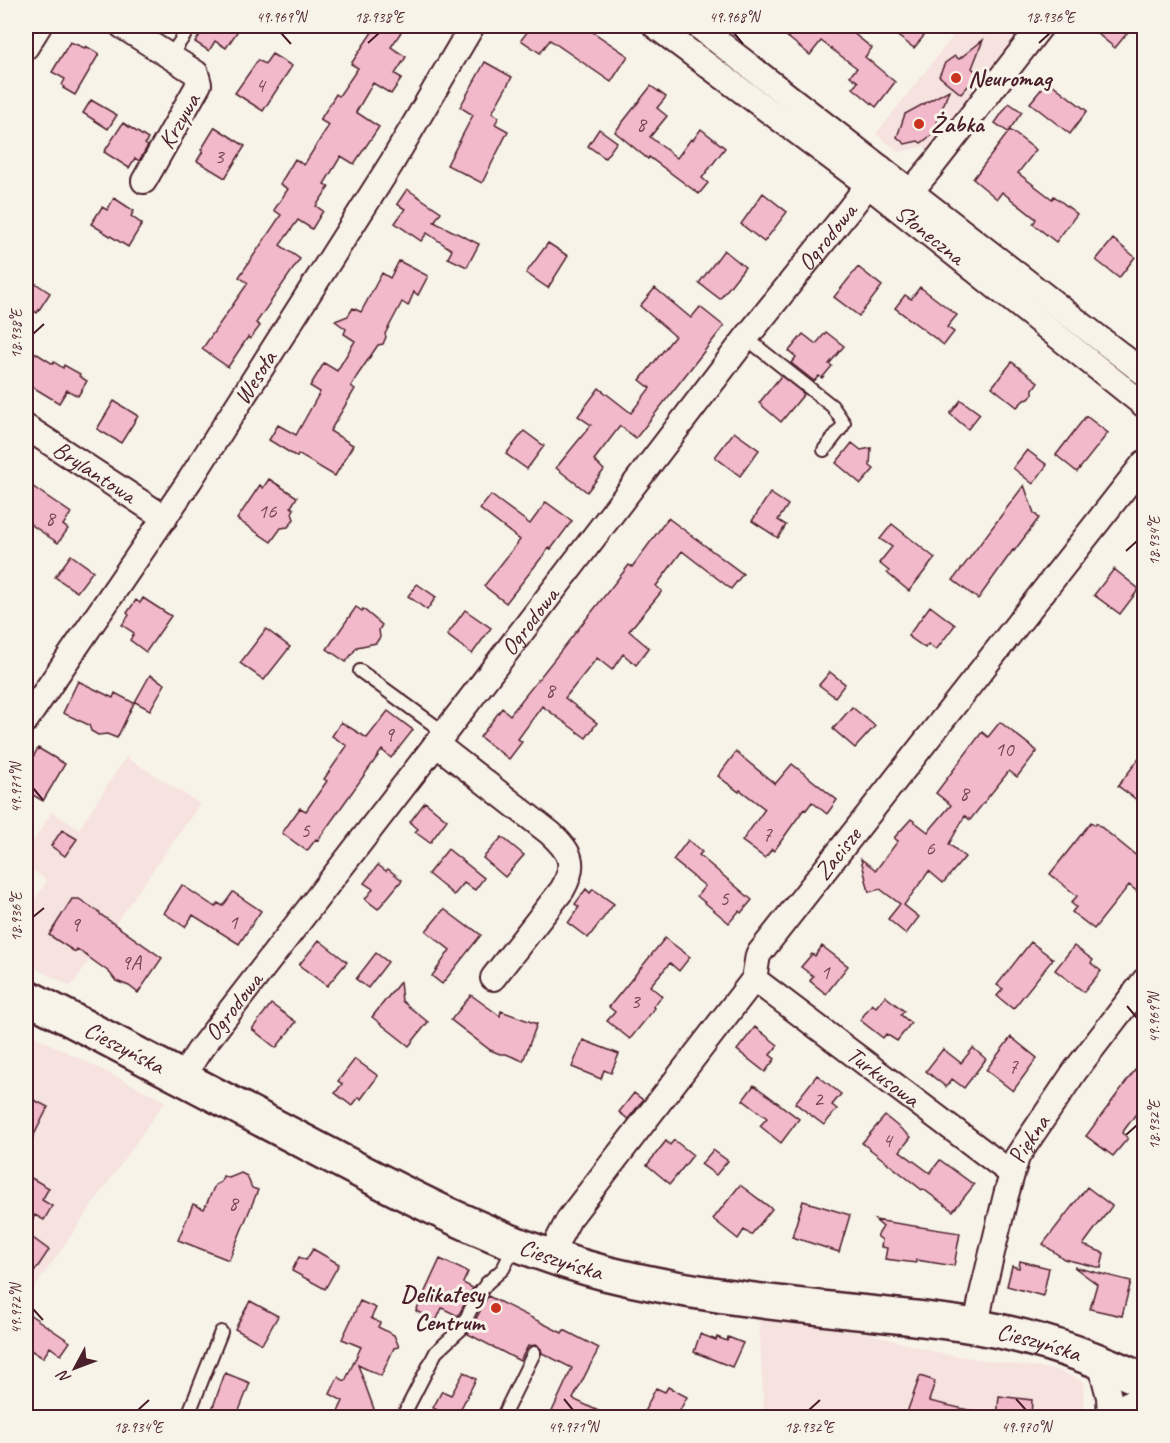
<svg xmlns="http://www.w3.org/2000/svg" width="1170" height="1443" viewBox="0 0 1170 1443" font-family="Caveat,sans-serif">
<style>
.built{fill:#f6e2df}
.building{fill:#f2b9cb;stroke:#4a1f2b;stroke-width:1.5}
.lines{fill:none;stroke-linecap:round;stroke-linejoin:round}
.lane-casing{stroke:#4a1f2b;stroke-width:16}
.street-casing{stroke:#4a1f2b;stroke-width:28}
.secondary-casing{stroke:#4a1f2b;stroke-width:38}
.lane{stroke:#f7f3e8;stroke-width:12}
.street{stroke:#f7f3e8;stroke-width:24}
.secondary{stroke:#f7f3e8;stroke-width:33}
.ticks{fill:none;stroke:#4a1f2b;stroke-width:2}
.poi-dot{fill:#c8321e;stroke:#f7f3e8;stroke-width:2}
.labels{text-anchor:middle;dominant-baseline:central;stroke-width:6;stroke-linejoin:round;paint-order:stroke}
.number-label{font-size:21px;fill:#744653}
.poi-label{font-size:24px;font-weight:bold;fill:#4a1f2b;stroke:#f7f3e8;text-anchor:start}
.street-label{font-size:24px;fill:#4a1f2b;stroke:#f7f3e8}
.neatline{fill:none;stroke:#4a1f2b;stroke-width:2}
.ticks-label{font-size:15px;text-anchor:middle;fill:#4a1f2b}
</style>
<rect width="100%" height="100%" fill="#f7f3e8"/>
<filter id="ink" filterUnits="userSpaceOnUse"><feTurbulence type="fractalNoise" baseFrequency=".0167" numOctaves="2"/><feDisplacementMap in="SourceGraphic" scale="12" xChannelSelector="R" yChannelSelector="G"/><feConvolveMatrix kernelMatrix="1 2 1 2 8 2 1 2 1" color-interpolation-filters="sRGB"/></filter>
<g filter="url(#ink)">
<!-- built -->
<path class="built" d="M961 26H1026L932 152 924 147 899 152 876 134Z
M126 757 200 804 71 986 26 964V913L47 881 26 865V853L52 812 79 829Z
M26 1032 165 1101 26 1300Z
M759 1319 871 1334 942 1354 1056 1370 1083 1381 1084 1406 1075 1418 764 1417Z"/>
<!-- building -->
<path class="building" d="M199 26H241L226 48 215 41 209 51 195 42 202 32 198 30Z
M376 26H405L391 47 406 57 395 74 402 78 391 94 373 83 356 112 379 127 354 164 341 156 324 184 329 187 316 206 323 211 312 229 298 220 280 245 300 259 256 323 260 326 250 339 248 337 228 367 202 349 248 283 239 277 281 215 274 210 288 189 280 184 295 159 304 165 329 125 320 120 336 94 339 96 358 68 351 64Z
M528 26H584L628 56 611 82 550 40 540 53 521 40 531 27Z
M792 26H844L872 48 865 57 895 82 876 107 853 88 858 82 850 76 857 68 821 41 810 55 785 35Z
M884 26H923V37L914 48Z
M1088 26H1133L1115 48Z
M983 40 972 68 977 73 970 84 961 94 939 76 945 63 955 56 959 59Z
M70 42 85 48 86 46 99 54 75 95 63 88 64 87 62 85 65 79 52 72Z
M272 54 292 66 263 111 235 93 258 60 265 64Z
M485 62 512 77 492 113 499 117 495 124 508 131 482 183 447 165 473 115 460 107Z
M1048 81 1087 111 1070 134 1030 103Z
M651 86 666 97 657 108 667 116 650 137 677 158 691 139 693 140 701 129 725 148 702 178 708 183 699 194 649 157 648 159 615 132Z
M949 90 933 134 921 143 918 141 905 144 897 137 905 114Z
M91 100 117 115 108 129 83 113Z
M1009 103 1022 112 1008 132 995 123Z
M123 123 148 139 145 144 148 146 139 161 135 158 129 168 104 152Z
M215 127 245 146 225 178 197 161 203 151 201 150Z
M599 129 617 142 605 158 588 146Z
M1010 130 1036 150 1018 173 1052 199 1054 196 1077 214 1056 242 1033 224 1036 219 1002 192 997 199 973 179Z
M407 189 441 212 434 222 479 244 467 267 448 258 452 250 427 233 421 241 395 223 405 209 397 204Z
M763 193 787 212 764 242 741 224Z
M114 198 134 211 131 216 142 224 128 247 91 224 102 207 107 210Z
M1113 239 1135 257 1119 278 1096 260Z
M548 243 568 256 548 288 526 273Z
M724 250 745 267 720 299 699 283Z
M399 261 428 276 418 295 414 292 408 306 402 302 385 334 386 337 383 344 378 345 357 376 351 386 355 389 330 431 353 445 335 476 298 454 297 457 269 440 278 425 296 435 320 392 310 386 324 363 337 371 355 341 344 334 346 329 335 321 348 316 353 308 361 312 382 273 390 278Z
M858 267 882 286 859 316 834 297Z
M26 277 50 293 37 313 26 306Z
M920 287 957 315 947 327 954 332 944 345 895 308 905 295 911 299Z
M655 288 691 318 700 307 724 326 636 438 620 426 594 460 604 470 587 492 556 468 591 425 578 416 599 388 631 413 650 388 640 380 675 336 640 306Z
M826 332 844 346 829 364 832 366 822 378 819 376 814 381 791 363 796 357 789 351 803 334 816 344Z
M26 347 53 364 54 362 63 368 64 365 80 374 79 376 87 381 78 396 67 390 59 403 26 383Z
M1012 362 1038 382 1033 389V394L1029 399 1024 400 1017 407 992 387Z
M781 376 804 394 781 422 759 403Z
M961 400 980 414 968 429 950 414Z
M114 401 138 416 121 443 97 429Z
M1086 416 1108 433 1077 472 1056 455Z
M524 431 544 446 527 469 506 454Z
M734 432 759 450 740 476 715 457Z
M852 443 861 450 871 448 870 466 874 469 861 484 836 463Z
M1027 450 1047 465 1033 484 1013 468Z
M269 479 297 497 291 507 294 509 292 513 294 519 288 527 281 528 271 542 237 519 260 485 263 488Z
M26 482 71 513 63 525 68 529 58 543 26 521Z
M1024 485 1034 513 1039 518 1014 551 1013 550 978 599 953 580Z
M770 493 788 505 778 520 786 525 778 538 752 521Z
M491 495 530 524 546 502 572 521 551 549 549 548 506 603 484 586 520 540 480 509Z
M668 518 743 574 731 589 682 551 656 586 662 591 629 631 649 648 636 665 623 654 612 670 597 658 565 698 597 723 586 738 542 706 518 739 522 742 509 759 480 737 502 708 510 715 629 565 632 567Z
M892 524 935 558 909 591 887 573 889 571 879 563 892 547 880 539Z
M71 555 93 571 77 592 55 577Z
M1114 569 1139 589 1120 614 1094 595Z
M417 584 436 597 427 610 408 596Z
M143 598 171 616 146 652 130 640 134 633 122 625 129 615 127 613 136 600 140 603Z
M930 606 955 625 936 650 928 644 925 648 908 636Z
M356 607 362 611 363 609 382 625 379 630 380 637 376 643 357 647 346 662 327 649Z
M465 610 491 628 472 654 447 635Z
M266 629 290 647 264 680 240 663Z
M830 672 845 684 835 697 819 685Z
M150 675 165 684 150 710 135 702Z
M78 681 113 698 115 693 134 703 117 738 107 734 98 735 91 731 89 725 63 713Z
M852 707 875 726 855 748 833 729Z
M388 711 413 730 391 758 382 750 318 840 316 839 307 851 282 833 300 808 306 811 327 781 324 779 347 746 332 736 341 722 367 738Z
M1000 722 1037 751 1017 777 1009 771 970 820 965 816 949 844 965 857 943 883 929 871 904 905 919 917 906 934 888 919 900 904 880 889 869 892 861 859 876 870 898 841 894 838 911 819 928 832 951 805 936 793 982 732 988 737Z
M38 748 65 764 43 801 26 791V770Z
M736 752 775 784 792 764 837 800 827 814 812 802 806 810 804 809 774 851 772 849 765 858 742 841 765 809 740 790 739 792 718 776Z
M1144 752V791L1137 800 1118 786Z
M425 802 447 820 430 843 415 832 418 829 410 822Z
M1091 822 1095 825 1096 823 1144 862V897L1129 885 1094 929 1072 912 1076 907 1071 903 1077 896 1050 874Z
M62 830 77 839 65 856 51 846Z
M502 837 524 855 505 877 483 858Z
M688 840 702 852 699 855 752 900 741 913 739 911 729 923 697 896 705 886 673 860Z
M448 849 484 878 475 890 464 883 454 895 428 874Z
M378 865 386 871 388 869 402 880 378 909 365 899 373 889 364 883Z
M182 885 215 907 218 903 223 906 233 892 261 911 239 944 193 915 185 927 164 913Z
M586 889 590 893 593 889 614 904 588 938 568 923 579 907 575 904Z
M72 899H79L100 913V914L162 958 138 993 129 986 116 981 109 972 77 949 75 952 49 935Z
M444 909 468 927 469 926 481 935 442 984 432 976 450 950 426 931Z
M665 938 690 957 679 971 670 963 650 986 662 996 653 1007 655 1008 630 1039 607 1021 615 1012 609 1007Z
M319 940 347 962 327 986 299 965Z
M1031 942 1053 959 1013 1009 997 996 1003 989 997 985Z
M822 946 848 966 826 994 810 981 813 976 801 967 812 954 815 956Z
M1074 946 1093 960 1091 963 1101 971 1084 992 1055 970Z
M376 953 388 962 368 988 356 979Z
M400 982 402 1001 428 1022 409 1046 372 1017Z
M471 995 500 1016 501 1011 537 1024 523 1061 506 1054H500L490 1050 451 1020Z
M885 996 904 1011 901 1015 911 1023 897 1041 886 1034 883 1038 860 1020 872 1004 876 1007Z
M271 1004 296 1022 276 1048 252 1029Z
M755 1027 778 1045 770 1055 775 1059 765 1072 737 1050Z
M1011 1037 1037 1058 1013 1091 986 1070Z
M583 1040 619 1054 611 1073 604 1070 601 1079 572 1067Z
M973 1048 986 1059 964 1088 952 1079 946 1087 926 1071 943 1049 961 1063Z
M1144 1058V1103L1122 1133 1128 1138 1113 1156 1086 1136Z
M355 1059 378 1076 361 1099 359 1097 352 1106 335 1093 342 1084 338 1081Z
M817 1075 841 1094 832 1105 837 1109 824 1125 795 1103Z
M754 1085 799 1119 781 1143 760 1126 767 1118 743 1100Z
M634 1093 643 1100 628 1119 619 1112Z
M26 1096 48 1107 26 1151Z
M885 1116 911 1137 900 1151 930 1173 940 1160 974 1185 953 1211 923 1189 922 1190 862 1143Z
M674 1140 693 1155 670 1184 647 1165 666 1141 670 1145Z
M713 1150 728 1161 716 1175 701 1164Z
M241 1173 247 1176 252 1188 258 1190 229 1260 178 1240 193 1204 204 1209 215 1185 221 1182 223 1176 229 1178Z
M26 1175 49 1188 42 1200 52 1206 44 1220 35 1215 26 1232Z
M740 1185 772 1209 751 1235 744 1230 738 1239 713 1219Z
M1087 1187 1112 1206 1083 1245 1104 1253 1101 1268 1064 1259 1043 1244Z
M803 1201 850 1215 839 1252 792 1237Z
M875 1220 960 1233 954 1266 916 1260V1263L885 1259 887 1248 881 1247 882 1240 877 1236 883 1227Z
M26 1233 49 1250 26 1284Z
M313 1249 339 1264 325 1289 292 1271 299 1257 306 1260Z
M440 1259 468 1272 463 1283 473 1288 458 1316 442 1308 436 1321 416 1311Z
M1020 1261 1049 1268 1043 1296 1007 1286 1012 1266 1019 1268Z
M1074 1267 1131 1281 1122 1316 1090 1309 1097 1284Z
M488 1296 562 1333 564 1330 599 1348 573 1399 613 1418H549L572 1368 542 1353 541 1349 537 1345 528 1346 520 1361 468 1334Z
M250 1301 278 1316 262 1344 235 1329Z
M360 1301 376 1308 371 1318 380 1323 378 1327 394 1335 399 1347 394 1348 381 1376 358 1365 374 1409 369 1418H335L343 1401 330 1394 338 1377 345 1381 361 1347 342 1339Z
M26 1312 70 1342 61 1355 50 1347 43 1358 26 1347Z
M700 1334 716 1340 717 1337 727 1341 728 1337 743 1343 732 1367 694 1352Z
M464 1372 476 1379 456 1418H438L442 1412 433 1408 442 1391 451 1395Z
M225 1373 250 1383 236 1418H209Z
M920 1376 935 1381 929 1401 973 1411 972 1418H905Z
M668 1387 687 1397 676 1418H641L656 1388 665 1392Z
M999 1396 1032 1400 1031 1418H997Z"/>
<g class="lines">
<!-- lane casing -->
<g class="lane-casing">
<path id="lane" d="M170 56 191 26
M746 338 832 406 844 423 842 427 824 450
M360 671 445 733
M187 1418 221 1332
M402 1418 436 1352 461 1329 478 1295 487 1283 503 1269 515 1245
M502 1418 534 1353"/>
</g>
<!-- street casing -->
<g class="street-casing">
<g id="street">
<path d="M122 26 196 73 199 84 144 181"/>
<path id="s1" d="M655 26 868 185 1144 405"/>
<path d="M698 26 1144 373"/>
<path d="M26 47 39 26"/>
<path d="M902 202 933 165 1041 26"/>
<path id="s2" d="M26 427 165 518"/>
<path id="s3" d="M26 720 190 480 391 164 472 26"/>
<path d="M436 744 550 833C571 852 577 864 562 890L493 978"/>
<path id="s4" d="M754 979 1011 1173"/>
<path id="s5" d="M182 1078 199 1051 436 744 746 338 848 211 881 168"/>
<path id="s6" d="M552 1257 559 1238 569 1219 754 979 758 955 1144 463"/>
<path id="s7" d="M976 1327 982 1294 1006 1195 1017 1157 1075 1071 1144 981"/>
<path d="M1100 1362 1109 1397 1110 1417"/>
<path d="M1109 1418 1125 1405 1144 1396"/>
</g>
</g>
<!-- secondary casing -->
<g class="secondary-casing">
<g id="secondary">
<path id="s8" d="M26 996C118 1044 210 1092 303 1141 400 1192 498 1245 605 1273 685 1293 766 1302 848 1311 890 1315 932 1319 973 1326 1032 1336 1090 1355 1144 1381"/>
</g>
</g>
<!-- lane -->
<use href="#lane" class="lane"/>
<!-- street -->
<use href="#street" class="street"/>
<!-- secondary -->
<use href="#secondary" class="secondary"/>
</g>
</g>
<!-- ticks -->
<path class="ticks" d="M281 33 291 44M734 33 743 44M368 43 379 33M1039 43 1050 33M33 334 44 324M1126 551 1137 541M33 788 43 800M33 917 44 908M1127 1006 1137 1018M1126 1135 1137 1125M33 1309 43 1320M564 1399 573 1410M1016 1399 1026 1410M138 1410 149 1400M809 1410 820 1400"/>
<!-- markers -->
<g class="poi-dot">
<circle cx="956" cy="78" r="6"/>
<circle cx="919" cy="124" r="6"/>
<circle cx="496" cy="1308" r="6"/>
</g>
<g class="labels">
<!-- number labels -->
<g class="number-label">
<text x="260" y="85">4</text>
<text x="641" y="124">8</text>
<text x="219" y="156">3</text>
<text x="267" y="511">16</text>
<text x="50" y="518">8</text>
<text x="550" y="690">8</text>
<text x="389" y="734">9</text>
<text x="1004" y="749">10</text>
<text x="964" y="793">8</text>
<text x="305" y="830">5</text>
<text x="767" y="834">7</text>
<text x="930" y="848">6</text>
<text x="724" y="898">5</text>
<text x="233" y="922">1</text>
<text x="75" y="924">9</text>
<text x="131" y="962">9A</text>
<text x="825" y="972">1</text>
<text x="635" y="1001">3</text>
<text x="1013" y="1066">7</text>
<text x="818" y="1099">2</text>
<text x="887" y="1140">4</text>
<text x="233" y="1203">8</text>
</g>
<!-- poi labels -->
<g class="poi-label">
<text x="968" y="78">Neuromag</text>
<text x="931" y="124">Żabka</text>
<text x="484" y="1294" text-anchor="end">Delikatesy<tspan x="484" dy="28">Centrum</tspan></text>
</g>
<!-- street labels -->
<g class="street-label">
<text transform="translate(179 121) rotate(-60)">Krzywa</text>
<text stroke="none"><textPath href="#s1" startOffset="345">Słoneczna</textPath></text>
<text stroke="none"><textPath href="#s5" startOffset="1060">Ogrodowa</textPath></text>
<text stroke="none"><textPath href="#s3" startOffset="412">Wesoła</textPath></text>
<text stroke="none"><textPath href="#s2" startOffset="82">Brylantowa</textPath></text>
<text stroke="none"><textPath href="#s5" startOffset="574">Ogrodowa</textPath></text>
<text stroke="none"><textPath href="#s6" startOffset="498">Zacisze</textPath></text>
<text stroke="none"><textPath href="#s5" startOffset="88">Ogrodowa</textPath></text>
<text stroke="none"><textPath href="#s8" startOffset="111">Cieszyńska</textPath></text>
<text stroke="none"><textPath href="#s4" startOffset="162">Turkusowa</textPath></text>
<text stroke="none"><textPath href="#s7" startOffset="196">Piękna</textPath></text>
<text stroke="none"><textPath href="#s8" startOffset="597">Cieszyńska</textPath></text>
<text stroke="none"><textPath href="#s8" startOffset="1083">Cieszyńska</textPath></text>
</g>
</g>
<!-- margin -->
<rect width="1170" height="1443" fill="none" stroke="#f7f3e8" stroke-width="66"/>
<!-- north arrow -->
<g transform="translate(75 1368) rotate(229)" stroke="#f7f3e8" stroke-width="4.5" paint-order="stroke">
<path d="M0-4.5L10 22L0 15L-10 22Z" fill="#4a1f2b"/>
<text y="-9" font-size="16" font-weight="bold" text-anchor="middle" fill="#4a1f2b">N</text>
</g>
<rect x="33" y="33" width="1104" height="1377" class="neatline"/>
<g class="ticks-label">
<text x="281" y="22">49.969°N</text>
<text x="379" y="22">18.938°E</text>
<text x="734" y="22">49.968°N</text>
<text x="1050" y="22">18.936°E</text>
<text transform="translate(16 334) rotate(-90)" y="5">18.938°E</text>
<text transform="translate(1154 541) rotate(-90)" y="5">18.934°E</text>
<text transform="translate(16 788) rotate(-90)" y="5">49.971°N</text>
<text transform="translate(16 917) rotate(-90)" y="5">18.936°E</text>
<text transform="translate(1154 1018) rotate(-90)" y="5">49.969°N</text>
<text transform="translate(1154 1125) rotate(-90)" y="5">18.932°E</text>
<text transform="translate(16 1309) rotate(-90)" y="5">49.972°N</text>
<text x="138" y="1432">18.934°E</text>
<text x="573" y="1432">49.971°N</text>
<text x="809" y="1432">18.932°E</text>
<text x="1026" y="1432">49.970°N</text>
</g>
</svg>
